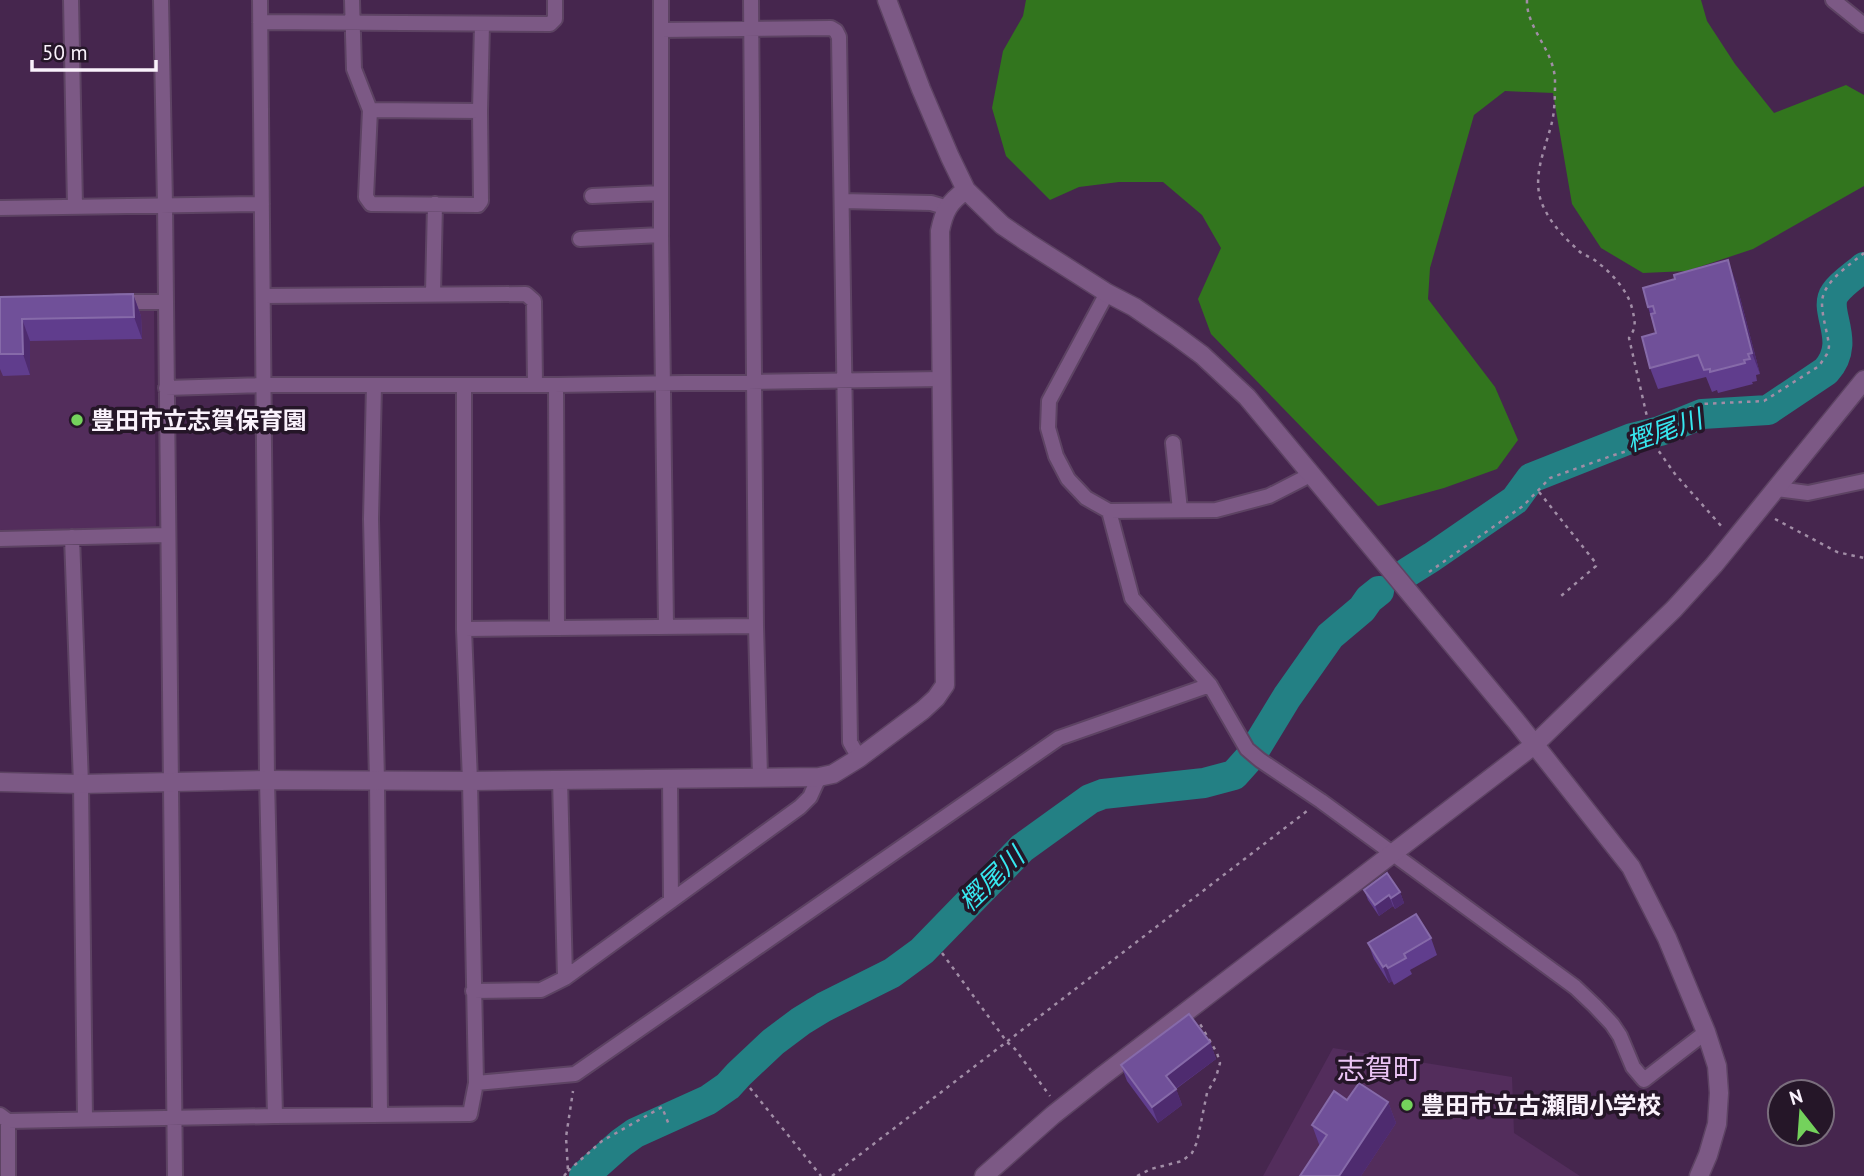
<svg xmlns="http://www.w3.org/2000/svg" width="1864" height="1176" viewBox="0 0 1864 1176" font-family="'PT Sans','Noto Sans JP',sans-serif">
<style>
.built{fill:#532d5c}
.forest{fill:#32751e}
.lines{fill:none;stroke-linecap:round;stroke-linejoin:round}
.river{stroke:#238084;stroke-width:30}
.minor-casing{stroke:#5d4363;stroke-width:18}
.tertiary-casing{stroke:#5d4363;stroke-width:21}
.path{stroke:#a18da6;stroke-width:2.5;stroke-dasharray:3.5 5;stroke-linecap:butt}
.minor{stroke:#7c5985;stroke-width:14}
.tertiary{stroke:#7c5985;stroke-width:18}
.wall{fill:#603d8d}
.shaded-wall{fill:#4e2b6f}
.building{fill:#705099;stroke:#866aa9;stroke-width:2}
.poi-dot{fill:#74d25c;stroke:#251628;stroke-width:2.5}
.labels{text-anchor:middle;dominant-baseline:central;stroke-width:7;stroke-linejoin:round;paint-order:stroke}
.poi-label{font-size:24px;font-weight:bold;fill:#faf2fc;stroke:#251628;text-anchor:start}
.water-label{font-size:26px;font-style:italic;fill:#37e7ef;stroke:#251628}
.quarter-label{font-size:28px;fill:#ebc4f5;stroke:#251628}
</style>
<rect width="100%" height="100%" fill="#46264e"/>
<!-- built -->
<path class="built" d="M154 310 156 529 0 530V311Z
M1333 1048 1512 1077 1514 1133 1580 1176H1263Z"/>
<!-- forest -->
<path class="forest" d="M1026 0H1701L1707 21 1735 64 1774 113 1846 85 1864 95V186L1753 249 1687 271 1643 273 1601 248 1572 204 1553 93 1505 91 1474 115 1430 268 1428 299 1495 387 1518 440 1497 469 1444 488 1378 506 1211 334 1198 299 1221 248 1202 215 1163 182H1119L1079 187 1050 200 1006 156 992 108 1003 51 1023 16Z"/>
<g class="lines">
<!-- river -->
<path class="river" d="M1408 572 1432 557 1515 500 1531 478 1632 438 1660 431 1702 414 1768 410 1826 371C1853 341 1822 311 1835 293 1842 283 1855 275 1864 267
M584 1176 621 1143 635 1133 708 1100 728 1086 739 1074 773 1042 801 1021 824 1007 892 973 922 951 1022 848 1090 799 1103 794 1204 783 1234 775 1251 756 1287 697 1330 636 1362 609 1369 599 1379 591"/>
<!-- minor casing -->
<g class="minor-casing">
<path id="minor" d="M71 0 75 206
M161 0 165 204 175 1176
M260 0 267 780 275 1116
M352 0 354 69 370 110 366 197 371 204 478 205 481 201 480 111 370 110
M661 0V235L666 626
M751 0 756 626 760 777
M1833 0 1864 25
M260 22 550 24 555 19V0
M661 30 831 28 836 31 839 37 850 742 859 758
M480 111 482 24
M592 196 661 193
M842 201 931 203 948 208
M0 208 262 204
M580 239 661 235
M1107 293 1049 401 1048 428 1056 456 1068 479 1086 498 1109 511 1216 510 1269 496 1312 474
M433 294 435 204
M263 296 526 294 534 301 535 384
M117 302H166
M374 385 371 519 377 781 380 1115
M556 385 557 628
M166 388 265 385H556L942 379
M1173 443 1180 510
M1777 489 1808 493 1864 481
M1109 511 1132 598 1210 685 1247 749 1260 760 1321 801 1575 987 1595 1006 1612 1024 1620 1036 1633 1067 1644 1080 1706 1032
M72 537 81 784 85 1119
M0 539 168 535
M464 629 756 626
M670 778 671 901
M560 779 565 978
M473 991 541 990 565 978 800 807 810 797 819 777
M476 1083 575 1074 1059 738 1210 685
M0 1115 8 1121 275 1116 470 1114 476 1083 470 781 464 629V385
M8 1121V1176"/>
</g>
<!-- tertiary casing -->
<g class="tertiary-casing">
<path id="tertiary" d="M887 0 921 89 950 157 966 190 1002 225 1027 242 1107 293 1134 307 1175 335 1202 355 1247 397 1516 721 1631 867 1667 938 1706 1032 1717 1066 1719 1093 1717 1124 1708 1155 1699 1176
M0 782 81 784 267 780 470 781 819 777 833 774 859 758 923 710 936 698 945 685 940 231C944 211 949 202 966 190
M984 1176 1053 1115 1101 1077 1534 745 1674 609 1714 565 1864 380"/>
</g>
<!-- path -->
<path class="path" d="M1527 0C1526 28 1554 50 1555 80 1555 93 1555 109 1552 122 1545 151 1529 181 1545 210 1553 226 1566 239 1579 251 1583 255 1588 256 1593 259 1610 271 1627 289 1632 308 1635 321 1637 327 1629 338L1653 443 1675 474 1723 528
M1648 422 1701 404 1764 401 1819 366 1827 354 1829 347C1828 333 1822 318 1822 303 1822 282 1850 265 1864 253
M1539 492 1595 562 1596 566 1561 596
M1775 519 1837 552 1864 558
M1429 572 1523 506 1550 478 1611 456 1653 443
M942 953 1007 1042 1015 1049 1050 1096
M750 1088 821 1176
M568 1171 602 1141 662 1107 669 1125
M564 1176 568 1171 566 1137 573 1091
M832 1176 1307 811
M1137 1176 1151 1169 1182 1161 1192 1153 1197 1142 1207 1093 1216 1077 1220 1063 1217 1053 1200 1024"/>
<!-- minor -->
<use href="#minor" class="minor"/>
<!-- tertiary -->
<use href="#tertiary" class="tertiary"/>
</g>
<!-- wall -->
<path class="wall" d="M1675 279 1736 282 1760 374 1756 375 1757 381 1752 382 1753 384 1718 393 1717 390 1712 392 1706 377 1658 389 1650 368 1656 333 1648 307Z
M133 294 141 316 142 339 30 341V375L3 376 0 369V297Z
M1364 890 1400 892 1404 903 1395 909 1393 906 1379 916 1368 900Z
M1431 938 1437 955 1410 970 1412 974 1394 985 1392 981 1389 983 1374 959 1368 943Z
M1210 1042 1216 1059 1176 1089 1182 1105 1158 1123 1127 1081 1121 1065Z
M1347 1100 1388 1102 1396 1123 1361 1176H1300L1320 1147 1312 1125Z"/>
<!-- shaded-wall -->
<path class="shaded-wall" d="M1728 260 1736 282 1760 374 1752 353Z
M133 294 141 316 142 339 134 317Z
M22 319 30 341V375L23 354Z
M1400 892 1404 903 1395 909 1391 898Z
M1389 895 1393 906 1379 916 1375 905Z
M1386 965 1392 981 1389 983 1383 967Z
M1210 1042 1216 1059 1171 1092 1166 1076Z
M1176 1089 1182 1105 1158 1123 1152 1107Z
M1388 1102 1396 1123 1361 1176H1339Z"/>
<!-- building -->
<path class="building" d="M1728 260 1752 353 1748 354 1750 359 1744 360 1745 363 1710 372V369L1704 370 1698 355 1650 368 1642 337 1656 333 1651 314 1655 313 1653 306 1648 307 1643 288 1675 279 1674 275Z
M133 294 134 317 22 319 23 354H0V297Z
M1387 873 1400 892 1391 898 1389 895 1375 905 1364 890Z
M1416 914 1431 938 1404 954 1406 958 1388 968 1386 965 1383 967 1368 943Z
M1189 1014 1210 1042 1166 1076 1176 1089 1152 1107 1121 1065Z
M1359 1083 1388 1102 1339 1176H1300L1327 1135 1312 1125 1334 1091 1347 1100Z"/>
<!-- markers -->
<g class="poi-dot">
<circle cx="77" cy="420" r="7"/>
<circle cx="1407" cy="1105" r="7"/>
</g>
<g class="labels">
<!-- poi labels -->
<g class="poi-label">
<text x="91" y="420">豊田市立志賀保育園</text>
<text x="1421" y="1105">豊田市立古瀬間小学校</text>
</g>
<!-- water labels -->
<g class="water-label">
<text transform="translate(1664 430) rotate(-19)">樫尾川</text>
<text transform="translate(991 879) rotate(-44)">樫尾川</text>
</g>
<!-- quarter labels -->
<g class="quarter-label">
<text x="1379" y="1068">志賀町</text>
</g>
</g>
<!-- north arrow -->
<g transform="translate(1801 1113) rotate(343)"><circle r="33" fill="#251628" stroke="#7a6e7d" stroke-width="2"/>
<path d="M0-5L12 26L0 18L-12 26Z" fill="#74d25c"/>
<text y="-10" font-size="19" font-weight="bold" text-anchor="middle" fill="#faf2fc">N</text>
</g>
<!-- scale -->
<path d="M32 60v10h124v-10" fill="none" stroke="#faf2fc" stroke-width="3.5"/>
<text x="42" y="60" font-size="21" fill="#faf2fc" stroke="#251628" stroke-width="5" paint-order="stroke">50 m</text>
</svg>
